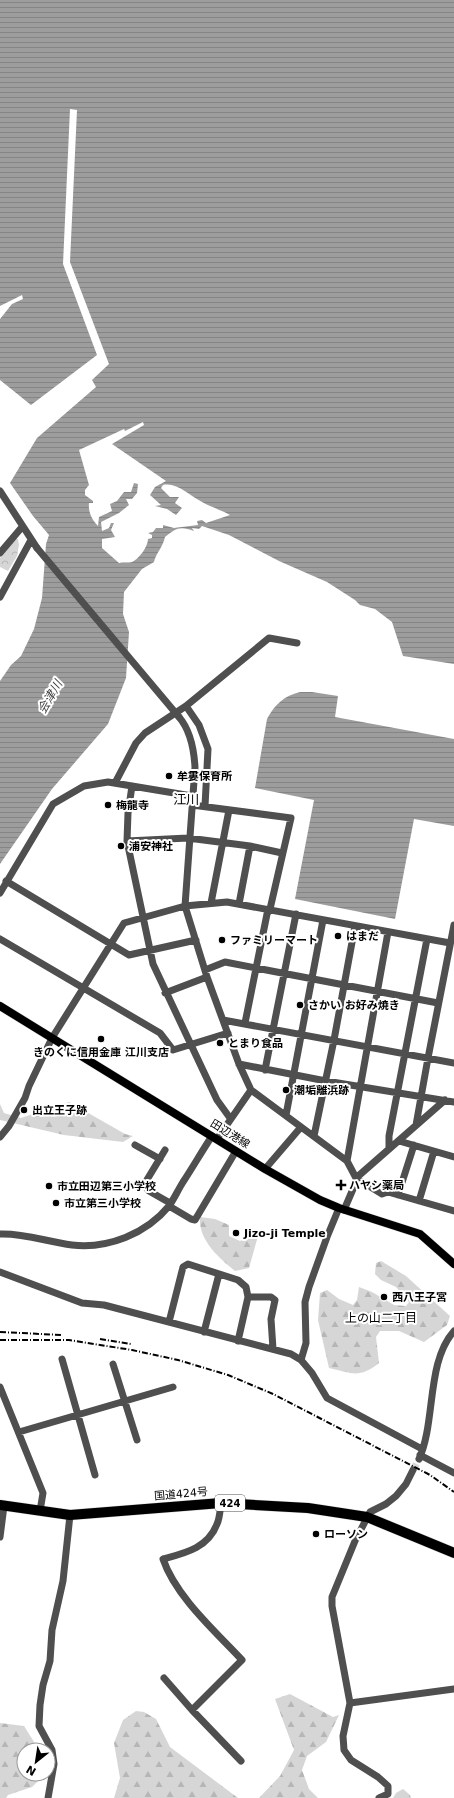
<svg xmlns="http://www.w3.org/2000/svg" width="454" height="1798" viewBox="0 0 454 1798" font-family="'DejaVu Sans','Noto Sans JP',sans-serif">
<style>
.forest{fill:url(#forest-firs)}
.park{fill:url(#park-crowns)}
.water{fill:url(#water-rules);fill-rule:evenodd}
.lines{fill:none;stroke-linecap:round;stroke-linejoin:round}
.minor-tunnel{stroke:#d9d9d9;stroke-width:7;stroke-dasharray:7 3.5;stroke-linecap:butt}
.major-casing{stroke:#dbdbdb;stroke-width:9}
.highway-casing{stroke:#dbdbdb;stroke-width:11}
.minor{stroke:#4f4f4f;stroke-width:7}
.major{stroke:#000;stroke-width:8}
.highway{stroke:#000;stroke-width:10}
.rail{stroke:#000;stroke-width:2;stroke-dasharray:6 2 1 2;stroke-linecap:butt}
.minor-bridge{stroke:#4f4f4f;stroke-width:7}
.poi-dot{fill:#000;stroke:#fff;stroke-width:1.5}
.labels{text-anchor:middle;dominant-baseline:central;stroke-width:4;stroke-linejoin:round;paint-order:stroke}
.shield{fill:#fff;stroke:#4c4c4c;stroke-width:1}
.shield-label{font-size:10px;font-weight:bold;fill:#000}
.poi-label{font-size:11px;font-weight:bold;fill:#000;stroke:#fff;text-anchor:start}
.street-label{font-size:11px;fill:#000;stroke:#fff}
.water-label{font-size:12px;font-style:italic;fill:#3e3e3e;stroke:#fff}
.neighbourhood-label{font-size:12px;fill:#000;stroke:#fff}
.quarter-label{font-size:13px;fill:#000;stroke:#fff}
</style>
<defs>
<pattern id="forest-firs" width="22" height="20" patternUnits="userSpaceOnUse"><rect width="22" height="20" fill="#d6d6d6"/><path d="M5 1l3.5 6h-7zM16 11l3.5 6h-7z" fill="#b6b6b6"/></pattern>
<pattern id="park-crowns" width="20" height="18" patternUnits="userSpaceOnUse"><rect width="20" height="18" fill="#d6d6d6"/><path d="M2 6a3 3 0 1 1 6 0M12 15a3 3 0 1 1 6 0" fill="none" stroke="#b6b6b6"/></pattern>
<pattern id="water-rules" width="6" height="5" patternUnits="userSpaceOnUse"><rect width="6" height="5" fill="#9d9d9d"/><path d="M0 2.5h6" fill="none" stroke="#858585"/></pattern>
</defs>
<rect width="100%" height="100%" fill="#fff"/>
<!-- forest -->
<path class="forest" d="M69 1102 125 1134 133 1136 123 1142 64 1135 0 1120V1104L4 1113 21 1118Z
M200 1217 215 1219 229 1225V1236L240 1241 252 1235 258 1236 249 1268 235 1271C219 1258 198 1240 200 1217Z
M381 1261 406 1276 450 1316 447 1325 424 1342 399 1331H380L376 1337 379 1363C359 1379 352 1373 329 1368L318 1320 320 1293 327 1290 339 1299 353 1305 357 1300 359 1287 372 1292 394 1305 406 1306 409 1302 396 1287 381 1280 375 1274 376 1263Z
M290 1694 333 1717 339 1715 326 1742 307 1756 302 1770 309 1789 318 1798H259L280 1776 294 1750 275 1699Z
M136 1711 144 1712 156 1719 170 1747 238 1798H114L120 1778 114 1743 123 1720Z
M0 1723 24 1726 39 1750H24V1774H40L39 1780 32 1787 8 1795 6 1798H0Z
M403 1789 410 1795 411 1798H393L396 1793Z"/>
<!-- park -->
<path class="park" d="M15 539H18L19 545 17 556 8 571 0 567V558Z"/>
<!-- water -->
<path class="water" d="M0 0H454V664L403 656 392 622 375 609 360 605 355 600 327 582 279 561 229 535 202 526 199 529 192 528 194 531C180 526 176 528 165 537 163 547 156 553 154 562L142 569 124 592 123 614 129 632 126 678 108 724 52 789 0 864V681L11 665 21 656 34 629 42 598 46 544 49 535 33 516 10 483 37 438 96 387 92 380 109 364 70 262 77 110 70 109 63 264 97 355 31 405 0 380V319L12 304 23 299 22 295 0 306ZM143 422 144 425 112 444 166 481 155 487 150 495 161 505 155 506 167 509 176 515 182 508 175 503 179 497H170L161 488 163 485C177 482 190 496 202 502 211 507 221 510 230 515L206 523 202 520 197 521 198 525 174 528 163 525V528H156L153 532 148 533 152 535V538L148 539C148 546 140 558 132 562 129 563 123 562 119 563L102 548V539L115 537 111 530 114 523H111L109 528 102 531 101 522 119 513 129 505 126 499H132L137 493 138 484 134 483 131 492H124L117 501 110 504 112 511 99 517 98 526C92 520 88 512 89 503H93V501L85 495V490L89 485 79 450 124 429 125 431Z
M300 692H312L338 696 335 717 454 739V826L414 819 395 919 295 899 314 800 255 788 267 719C275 704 284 696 300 692Z"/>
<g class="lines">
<!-- minor-tunnel -->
<path class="minor-tunnel" d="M413 1470 419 1459"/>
<!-- major casing -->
<g class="major-casing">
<path id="major" d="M0 1006 265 1169 320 1200 339 1208 420 1234 454 1264"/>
</g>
<!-- highway casing -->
<g class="highway-casing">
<path id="highway" d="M0 1505 70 1515 221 1503 308 1508 367 1517 454 1553"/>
</g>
<!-- minor -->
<path class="minor" d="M0 491 37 548
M0 553 22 527
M0 597 31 540
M186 706 269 638 297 643
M179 717C191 731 194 750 195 767L185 906 207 977 239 1064 251 1090 347 1161 356 1178V1182L344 1210
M115 783 136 743 145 733 186 706 199 725 208 749 205 806
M132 786 128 813 127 841 153 964 217 1100 230 1118
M192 805 291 818 270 909 267 914 245 1023
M127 841 188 838 250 846 282 853
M6 881 129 955 196 940
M0 893 53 804 84 786 108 782 192 796
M211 903 229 810
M239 904 250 846
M0 939 160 1033 173 1050 228 1033
M205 970 225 962 438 1003
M165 993 207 977
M223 1020 454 1063
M239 1064 326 1081 454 1102
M265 1070 296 914
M445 1100 356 1178 382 1194 388 1192 454 1211
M286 1115 323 920
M416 1125 428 1058 454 925
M314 1136 334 1040 355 926
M0 1137 9 1126 25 1098 29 1086 52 1038 124 923 185 906 227 902 450 943
M217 1139 251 1090
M399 1141 454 1157
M135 1145 160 1159
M389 1149V1136L427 939
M165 1150 145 1183V1186L149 1191 170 1203
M347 1161 388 932
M265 1169 301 1127
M398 1195 414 1145
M419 1201 434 1151
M169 1206 191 1219 195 1220 236 1151
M0 1234C25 1233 47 1242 72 1245 108 1249 146 1234 169 1206 174 1199 178 1190 183 1182 193 1167 202 1151 212 1136
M0 1272 82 1303 104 1305 291 1354 301 1360 312 1373 327 1398 422 1449
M248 1297H271L275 1300 271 1319 273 1349
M169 1322 183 1267 188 1264 238 1280 246 1287 248 1297 238 1341
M204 1332 219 1274
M62 1359 95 1475
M301 1360 306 1343 305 1302 309 1287 327 1237 339 1208
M113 1364 137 1440
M0 1387 43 1493 40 1511
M19 1432 173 1387
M420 1455 454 1473
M419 1459C436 1422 426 1362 454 1331
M0 1537 4 1506
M164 1678 192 1710 241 1761
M350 1703 454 1689
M192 1710 242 1660C216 1632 176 1597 163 1559 185 1553 208 1548 217 1524 220 1518 220 1509 221 1503
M48 1798 54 1764 52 1750 39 1726 40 1705 43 1685 50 1661 52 1630 63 1581 70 1515
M379 1798 388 1794V1786L378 1777 351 1760 344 1750 343 1736 350 1703 332 1606V1597L355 1541 370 1512 386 1504 396 1496 406 1484 413 1470"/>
<!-- major -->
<use href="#major" class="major"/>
<!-- highway -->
<use href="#highway" class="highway"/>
<!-- rail -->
<path class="rail" d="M0 1332 62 1335
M100 1339 131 1344
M0 1340H69L132 1350 178 1360 228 1375 273 1394 430 1475 454 1492"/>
<!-- minor-bridge -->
<path class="minor-bridge" d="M37 548 179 717"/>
</g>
<!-- markers -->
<g class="poi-dot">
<circle cx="169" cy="776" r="4"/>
<circle cx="108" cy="805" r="4"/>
<circle cx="121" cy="846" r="4"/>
<circle cx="338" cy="936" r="4"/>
<circle cx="222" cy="940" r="4"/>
<circle cx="300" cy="1005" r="4"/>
<circle cx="101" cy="1039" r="4"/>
<circle cx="220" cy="1043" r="4"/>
<circle cx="286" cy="1090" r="4"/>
<circle cx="24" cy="1110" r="4"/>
<path d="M339 1179h4v4h4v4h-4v4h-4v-4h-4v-4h4z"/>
<circle cx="49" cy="1186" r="4"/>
<circle cx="56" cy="1203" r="4"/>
<circle cx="236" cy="1233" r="4"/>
<circle cx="384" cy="1297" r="4"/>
<circle cx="316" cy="1534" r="4"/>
</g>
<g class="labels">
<!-- shield labels -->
<rect class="shield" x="215" y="1495" width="30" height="16" rx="3"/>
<g class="shield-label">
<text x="230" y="1503">424</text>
</g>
<!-- poi labels -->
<g class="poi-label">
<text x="177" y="776">牟婁保育所</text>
<text x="116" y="805">梅龍寺</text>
<text x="129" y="846">浦安神社</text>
<text x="346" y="936">はまだ</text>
<text x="230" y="940">ファミリーマート</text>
<text x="308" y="1005">さかい お好み焼き</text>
<text x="228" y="1043">とまり食品</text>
<text x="101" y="1052" text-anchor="middle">きのくに信用金庫 江川支店</text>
<text x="294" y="1090">潮垢離浜跡</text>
<text x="32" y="1110">出立王子跡</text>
<text x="349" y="1185">ハヤシ薬局</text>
<text x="57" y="1186">市立田辺第三小学校</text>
<text x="64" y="1203">市立第三小学校</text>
<text x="244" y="1233">Jizo-ji Temple</text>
<text x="392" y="1297">西八王子宮</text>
<text x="324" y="1534">ローソン</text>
</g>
<!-- street labels -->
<g class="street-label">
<text transform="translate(230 1134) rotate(32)">田辺港線</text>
<text transform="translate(181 1494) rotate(-5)">国道424号</text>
</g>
<!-- water labels -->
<g class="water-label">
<text transform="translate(50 697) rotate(-60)">会津川</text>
</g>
<!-- neighbourhood labels -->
<g class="neighbourhood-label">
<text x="381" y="1318">上の山二丁目</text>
</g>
<!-- quarter labels -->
<g class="quarter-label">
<text x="186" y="799">江川</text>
</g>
</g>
<!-- north arrow -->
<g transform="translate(36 1762) rotate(210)"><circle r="19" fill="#ffffff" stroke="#999999"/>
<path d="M0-3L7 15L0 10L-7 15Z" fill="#000000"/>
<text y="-6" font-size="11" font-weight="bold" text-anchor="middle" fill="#000000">N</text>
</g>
</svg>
